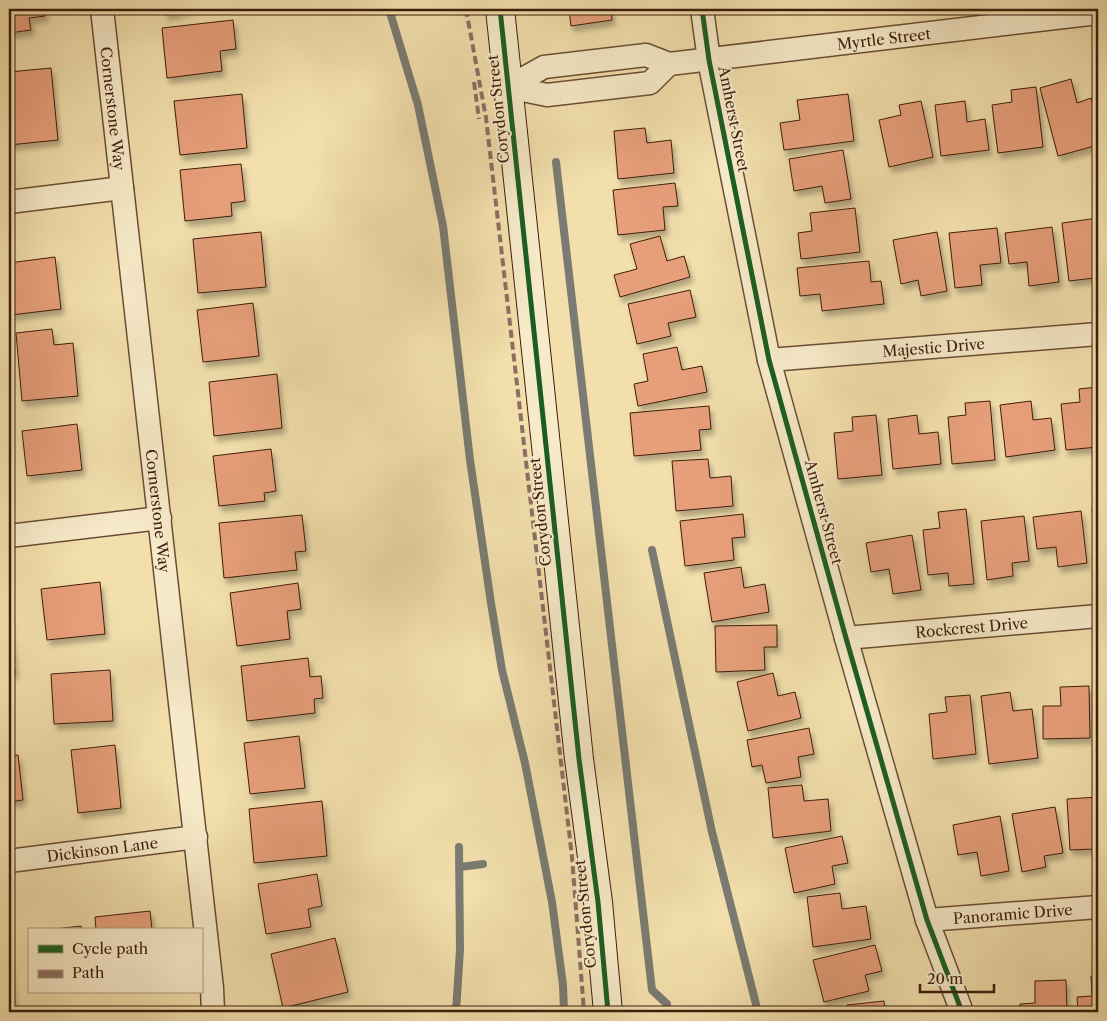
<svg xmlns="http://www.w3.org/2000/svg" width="1107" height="1021" viewBox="0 0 1107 1021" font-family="'Libre Caslon Text',serif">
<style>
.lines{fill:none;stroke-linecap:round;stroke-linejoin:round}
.stream{stroke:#7a7b72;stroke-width:8}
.building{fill:#e79f7a;stroke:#3d1d0c;filter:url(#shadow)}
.street-casing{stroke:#6a4e34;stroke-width:25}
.secondary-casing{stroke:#3d1d0c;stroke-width:30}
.street{stroke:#f7eac9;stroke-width:22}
.secondary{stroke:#f7eac9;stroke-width:28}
.quiet{stroke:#8d6e63;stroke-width:4;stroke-dasharray:8 4;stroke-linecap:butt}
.cycleway-casing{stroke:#f7eac9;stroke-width:8}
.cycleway{stroke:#1b5e20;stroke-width:5}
.labels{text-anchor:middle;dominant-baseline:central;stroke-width:4;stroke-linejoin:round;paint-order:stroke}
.street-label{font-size:15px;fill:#3d1d0c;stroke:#f7eac9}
</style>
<defs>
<filter id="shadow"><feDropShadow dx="3" dy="5.5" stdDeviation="2.5" flood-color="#0004"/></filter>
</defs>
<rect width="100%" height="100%" fill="#f2dfac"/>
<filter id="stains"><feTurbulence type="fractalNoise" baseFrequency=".004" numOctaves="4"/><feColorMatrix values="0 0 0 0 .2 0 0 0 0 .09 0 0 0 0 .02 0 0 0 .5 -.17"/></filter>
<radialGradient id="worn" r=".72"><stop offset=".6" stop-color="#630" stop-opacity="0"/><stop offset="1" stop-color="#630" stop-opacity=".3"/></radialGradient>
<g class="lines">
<!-- stream -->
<path class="stream" d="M389 9 418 105 443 226 470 460 491 603 502 670 525 763 552 902 563 985 564 1012
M556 162 652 990 667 1004 668 1012
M652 550 712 832 758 1012
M460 867 483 864
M456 1012 460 949 459 847"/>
</g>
<!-- building -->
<path class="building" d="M9 9H45V16L29 18 31 30 9 33Z
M164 9H192L166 15Z
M569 9H611L612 20 571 26Z
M233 20 236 49 220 51 222 71 167 78 162 28Z
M51 68 58 140 9 145V72Z
M1071 79 1077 103 1091 98 1098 123V145L1058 156 1040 88Z
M1036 87 1043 147 998 153 992 105 1012 102 1011 90Z
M242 94 247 148 180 155 174 101Z
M848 94 854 141 784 150 780 123 800 120 797 100Z
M921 101 933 157 889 167 879 120 901 115 899 105Z
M965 101 967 122 985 119 989 150 941 156 935 105Z
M645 128 647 143 671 140 674 173 618 179 614 131Z
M843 150 851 199 825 203 822 186 794 191 789 159Z
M241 164 245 201 231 203 232 216 185 221 180 170Z
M675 183 678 206 663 207 665 230 618 235 613 190Z
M855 208 860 252 801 259 798 233 812 231 810 213Z
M1098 218V265H1094L1095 278 1069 281 1062 223Z
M1052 227 1059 282 1029 286 1027 262 1009 264 1005 233Z
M997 228 1001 263 980 265 982 285 955 288 949 233Z
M261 232 266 287 198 293 193 239Z
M937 232 947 291 921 296 918 280 901 284 893 240Z
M660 236 667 261 684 256 690 277 620 297 614 275 637 269 630 244Z
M55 257 61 309 11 315 9 297V263Z
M869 261 871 282 881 281 884 304 822 311 820 294 800 296 797 268Z
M690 290 696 317 668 323 671 336 637 344 628 304Z
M253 303 259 356 203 362 197 310Z
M52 329 54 345 73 343 78 396 22 401 16 333Z
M677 347 682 370 702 366 707 392 638 406 634 384 648 381 643 354Z
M277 374 282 428 214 436 209 382Z
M1098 387V447L1066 450 1061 404 1080 402 1079 389Z
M990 401 995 460 952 464 948 417 966 415 965 403Z
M1031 401 1033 420 1051 418 1055 450 1006 457 1000 405Z
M709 406 711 429 699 430 701 450 634 456 630 413Z
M876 415 882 475 838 479 834 433 853 431 852 417Z
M917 415 919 434 938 432 941 464 893 469 888 419Z
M77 424 82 470 27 476 22 431Z
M271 449 276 491 264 493 265 501 219 506 213 456Z
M708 459 710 478 731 476 733 506 676 511 672 461Z
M966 509 974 584 949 586 948 573 928 575 923 530 940 528 938 512Z
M1092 510H1098V569Z
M1081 511 1087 563 1058 567 1056 547 1037 549 1033 517Z
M743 514 745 537 732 538 734 560 685 566 680 521Z
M302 515 306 551 295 552 297 570 224 578 219 523Z
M1024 516 1029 561 1012 563 1013 576 987 580 981 521Z
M912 535 921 590 893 594 889 569 871 572 866 543Z
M741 567 744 588 765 584 769 612 712 622 704 573Z
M100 582 105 634 47 640 41 589Z
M298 583 301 609 287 611 290 639 237 646 230 593Z
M9 619 15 673 9 674Z
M777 625V647H764L765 670 716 672 715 626Z
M308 658 310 677 321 676 323 698 314 699 315 713 247 721 241 666Z
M110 670 113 721 54 724 51 674Z
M773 673 778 696 795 692 801 718 748 731 737 682Z
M1089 686 1090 738 1043 739V706H1061L1060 687Z
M1010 692 1013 711 1032 709 1038 758 989 764 981 696Z
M970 695 976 754 933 759 929 714 947 712 945 697Z
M809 728 814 754 798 757 801 777 766 783 762 765 752 767 747 740Z
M299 736 305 788 250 794 244 743Z
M115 745 121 808 78 813 71 750Z
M18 755 23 800 9 802V756Z
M802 785 804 801 828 799 831 831 773 838 768 788Z
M1098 797V867L1095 868 1094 849 1070 850 1067 799Z
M322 801 327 856 254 863 249 809Z
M1055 807 1063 853 1044 856 1046 867 1022 872 1012 814Z
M1000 816 1009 871 981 876 977 852 958 855 953 825Z
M842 836 848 863 832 866 835 884 794 893 785 848Z
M317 874 322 906 308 909 311 927 266 934 258 884Z
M840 893 842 909 866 906 871 939 813 947 807 897Z
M150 911 152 930H96L95 917Z
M81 926 82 930H45Z
M335 938 348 992 283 1008 271 954Z
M875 945 882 971 865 975 869 991 824 1002 813 960Z
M9 954 14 1003 9 1004Z
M1091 976H1098V1012H1078L1077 997 1092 996Z
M1066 980 1067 1012H1020V1004L1035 1003V981Z
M884 1001 885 1012H848L847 1005Z"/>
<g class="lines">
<!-- street casing -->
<g class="street-casing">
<g id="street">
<path id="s1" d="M102 9 212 988 213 1012"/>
<path d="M702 9 709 60 769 360 846 638 927 920 962 1012"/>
<path id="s2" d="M508 87 544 67 646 55 669 64 1098 13"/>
<path d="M508 87 547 95 650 83 669 64"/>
<path d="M9 202 122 188"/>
<path id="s3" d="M769 360 1098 334"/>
<path d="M9 536 160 518"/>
<path id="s4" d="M846 638 1098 616"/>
<path id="s5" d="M9 861 196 837"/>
<path id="s6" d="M927 920 1098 907"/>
</g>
</g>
<!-- secondary casing -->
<g class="secondary-casing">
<path id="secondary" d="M500 9 579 759 598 902 608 1012"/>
</g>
<!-- street -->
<use href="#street" class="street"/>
<!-- secondary -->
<use href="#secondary" class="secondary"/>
<!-- quiet -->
<path class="quiet" d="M466 9 486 118 572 857 584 1012
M474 82 479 119"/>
<!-- cycleway casing -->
<g class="cycleway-casing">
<path id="cycleway" d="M500 9 579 759 598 902 608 1012
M702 9 709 60 769 360 846 638 927 920 962 1012"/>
</g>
<!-- cycleway -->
<use href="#cycleway" class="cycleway"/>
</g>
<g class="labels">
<!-- street labels -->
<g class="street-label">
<text stroke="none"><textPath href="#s2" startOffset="385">Myrtle Street</textPath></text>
<text stroke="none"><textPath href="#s1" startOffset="100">Cornerstone Way</textPath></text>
<text transform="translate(498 109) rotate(-96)">Corydon Street</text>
<text transform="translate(734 119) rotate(79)">Amherst Street</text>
<text stroke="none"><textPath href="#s3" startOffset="165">Majestic Drive</textPath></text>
<text stroke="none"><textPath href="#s1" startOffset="505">Cornerstone Way</textPath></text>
<text transform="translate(540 512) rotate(-96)">Corydon Street</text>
<text transform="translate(824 512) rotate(75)">Amherst Street</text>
<text stroke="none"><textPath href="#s4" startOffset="126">Rockcrest Drive</textPath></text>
<text stroke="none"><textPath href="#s5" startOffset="94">Dickinson Lane</textPath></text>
<text stroke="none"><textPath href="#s6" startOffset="86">Panoramic Drive</textPath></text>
<text transform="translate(585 914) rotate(-96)">Corydon Street</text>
</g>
</g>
<!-- margin -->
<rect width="1107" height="1021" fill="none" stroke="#f2dfac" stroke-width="30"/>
<rect x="10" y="10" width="1087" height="1001" fill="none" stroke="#3d1d0c" stroke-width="2.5"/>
<rect x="15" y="15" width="1077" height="991" fill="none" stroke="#3d1d0c"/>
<!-- legend -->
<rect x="28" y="928" width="175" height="65" fill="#f7eac9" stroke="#ad987d"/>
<rect x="38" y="945" width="25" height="8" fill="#1b5e20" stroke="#ad987d"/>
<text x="72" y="954" font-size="15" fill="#3d1d0c">Cycle path</text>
<rect x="38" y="970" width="25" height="8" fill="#8d6e63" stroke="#ad987d"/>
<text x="72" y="978" font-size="15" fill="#3d1d0c">Path</text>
<!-- scale -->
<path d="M920 984v8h74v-8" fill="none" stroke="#3d1d0c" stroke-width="2.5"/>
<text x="927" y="984" font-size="15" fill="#3d1d0c" stroke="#f7eac9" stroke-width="4" paint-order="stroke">20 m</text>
<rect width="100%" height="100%" filter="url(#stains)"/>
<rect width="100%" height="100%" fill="url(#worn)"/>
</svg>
